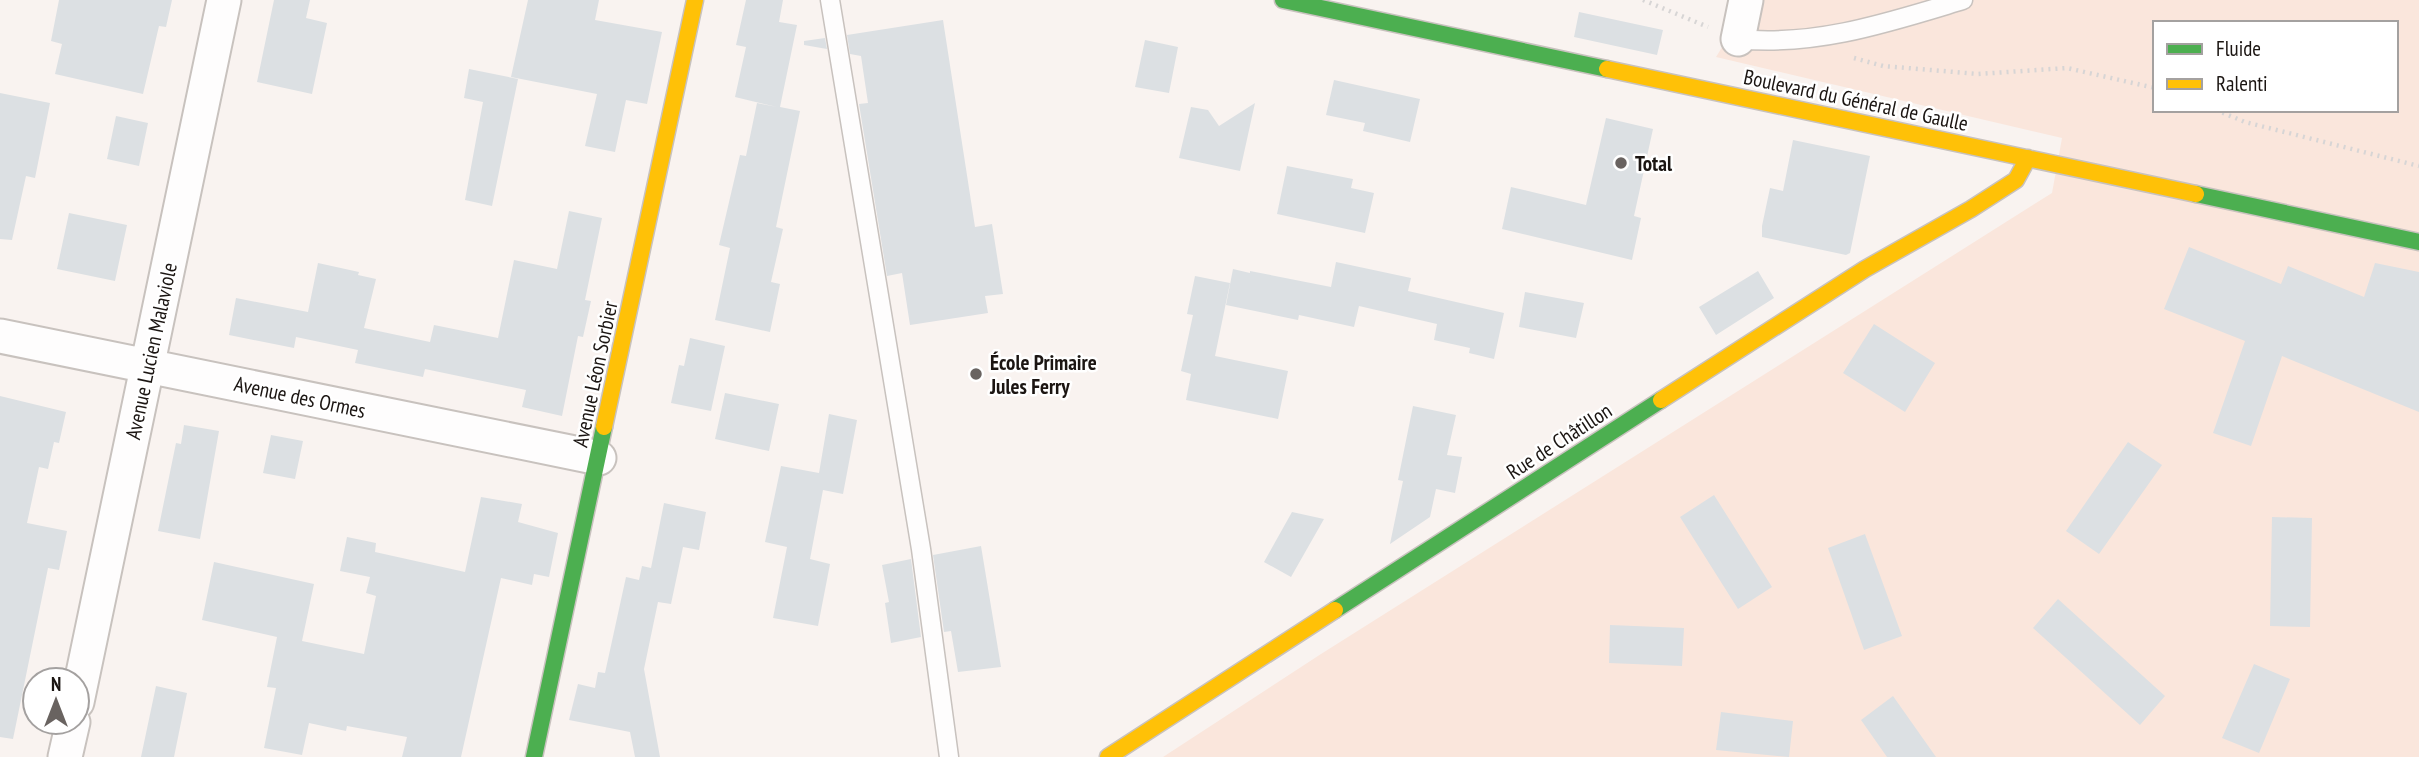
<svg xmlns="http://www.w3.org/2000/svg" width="2419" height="757" viewBox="0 0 2419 757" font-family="'PT Sans Narrow',sans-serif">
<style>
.green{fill:#fae6dc;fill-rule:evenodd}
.building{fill:#dce0e3}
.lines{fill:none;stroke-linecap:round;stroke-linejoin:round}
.lane-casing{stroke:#c8c2be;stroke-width:21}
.street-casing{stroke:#c8c2be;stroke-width:37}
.fast-casing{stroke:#c8c2be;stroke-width:19}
.slow-casing{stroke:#c8c2be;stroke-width:19}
.path{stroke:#d7d5d5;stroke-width:4.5;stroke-dasharray:2 5;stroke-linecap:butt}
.lane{stroke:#fefdfd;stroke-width:18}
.street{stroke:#fefdfd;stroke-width:33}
.fast{stroke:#4caf50;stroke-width:16}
.slow{stroke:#ffc107;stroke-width:16}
.poi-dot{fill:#696360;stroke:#fff;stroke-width:2.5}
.labels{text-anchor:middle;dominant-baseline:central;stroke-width:5;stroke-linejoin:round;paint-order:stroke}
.street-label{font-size:21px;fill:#1b1512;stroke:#fff}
.poi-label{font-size:21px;font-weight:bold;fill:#1b1512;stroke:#fff;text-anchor:start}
</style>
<rect width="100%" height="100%" fill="#f9f3f0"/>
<!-- green -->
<path class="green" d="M1761 0H2419V757H1163L1321 654 2052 193 2062 138 1716 57 1742 15ZM2155 23H2396V110H2155Z"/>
<!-- building -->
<path class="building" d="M59 0H172L166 27 159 26 143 94 55 74 62 44 51 41Z
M274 0H310L306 18 327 23 312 94 257 82Z
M528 0H599L595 20 662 32 647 104 626 100 615 152 585 146 597 94 511 77Z
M746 0H783L779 22 797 25 780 107 800 111 776 227 783 229 771 282 780 284 770 332 715 320 730 248 719 245 740 155 746 156 757 103 777 107 735 97 746 47 736 45Z
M1579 12 1663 30 1657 55 1574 37Z
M943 20 975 227 992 224 1003 294 985 296 988 313 910 325 902 273 887 276 859 104 868 103 861 56 850 54 847 35Z
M825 38 827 49 804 45V41Z
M1145 40 1178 47 1169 93 1135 87Z
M469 69 518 79 492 206 465 200 483 102 464 98Z
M1334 80 1420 99 1410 142 1363 131 1365 123 1326 115Z
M0 93 50 103 35 178 26 176 12 240 0 239Z
M1255 103 1240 171 1179 158 1191 107 1208 110 1219 126Z
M116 116 148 123 139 166 107 159Z
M1606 118 1653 129 1634 216 1641 218 1632 260 1502 229 1511 187 1586 205Z
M1793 140 1870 156 1850 253 1846 255 1762 237V226L1770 188 1783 191Z
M1287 166 1353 179 1351 188 1374 193 1365 233 1277 214Z
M569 211 602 218 585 300 591 301 583 337 578 336 562 416 522 407 526 390 425 369 423 377 355 363 358 350 296 337 294 348 229 335 236 298 308 312 318 263 359 272 358 275 376 279 364 328 430 342 434 325 498 338 514 260 557 269Z
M69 213 127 225 115 281 57 269Z
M2189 247 2281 284 2288 266 2364 297 2375 263 2419 272V412L2282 356 2251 446 2213 433 2245 341 2164 309Z
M1336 262 1411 278 1408 291 1504 313 1494 359 1469 353 1470 348 1434 340 1437 324 1359 306 1354 327 1299 315 1298 320 1226 305 1233 269 1250 273V271L1331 287Z
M1758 271 1774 298 1716 335 1699 307Z
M1195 276 1230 283 1215 356 1288 371 1278 419 1186 400 1191 374 1181 371 1193 315 1187 314Z
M1525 292 1584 303 1576 338 1519 327Z
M1874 324 1935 363 1905 412 1843 373Z
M690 338 725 346 711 411 671 403 679 365 684 366Z
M725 393 779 404 769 451 715 439Z
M0 396 66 412 59 443 54 442 48 469 39 467 27 523 67 531 59 570 48 568 13 739 0 737Z
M1413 406 1456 415 1447 455 1462 457 1455 493 1436 489 1430 517 1390 544 1403 481 1398 480Z
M829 414 857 420 843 494 823 490 810 559 830 564 818 626 773 618 787 547 765 542 781 466 819 473Z
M184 425 219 431 200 539 158 531 176 443 181 444Z
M271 435 303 441 295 479 263 473Z
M2128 442 2162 465 2099 554 2066 531Z
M1714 495 1772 587 1738 609 1680 517Z
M481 497 522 504 518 522 558 533 549 577 534 574 532 585 501 578 461 757H402L407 737 347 726 346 731 309 723 302 755 264 748 276 688 267 687 277 637 202 620 214 562 314 584 302 641 364 654 376 596 366 593 370 577 340 571 347 537 376 543 375 552 465 572Z
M664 503 706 512 699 550 683 547 671 604 658 602 644 669 660 757H635L630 732 569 720 578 684 595 688 598 672 605 673 626 577 639 580 642 566 651 568Z
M1292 512 1324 519 1291 577 1264 562Z
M2272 517 2312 518 2310 627 2270 626Z
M1865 534 1902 636 1864 650 1828 548Z
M981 546 1001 667 958 672 951 631 944 632 933 555Z
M911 559 921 637 891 643 885 603 889 602 882 565Z
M2058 599 2165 696 2140 725 2033 628Z
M1610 625 1684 628 1682 666 1609 663Z
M2254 664 2290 679 2259 753 2222 738Z
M156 686 187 693 174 757H141Z
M1893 696 1936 757H1887L1861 720Z
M1721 712 1793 721 1789 757 1716 750Z"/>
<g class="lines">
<!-- lane casing -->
<g class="lane-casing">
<path id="lane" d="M830 0 921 549 949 757
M1738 39C1816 47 1890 22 1963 0"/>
</g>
<!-- street casing -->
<g class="street-casing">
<path id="street" d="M1738 39 1746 0
M0 336 599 458
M77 702 224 0
M65 757 73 722"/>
</g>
<!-- fast casing -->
<g class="fast-casing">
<path id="fast" d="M1283 0 1607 69
M2196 194 2419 242
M1335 610 1661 400
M534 757 604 427"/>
</g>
<!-- slow casing -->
<g class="slow-casing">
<path id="slow" d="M1607 69 2196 194
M1661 400 1865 269 1971 209 2016 180 2028 158
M604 427 695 0
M1108 757 1335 610"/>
</g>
<!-- path -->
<path class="path" d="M1643 0 1708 27
M1854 58 1883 66 1978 74 2067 68 2155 88
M2216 110 2245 122 2419 166"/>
<!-- lane -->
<use href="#lane" class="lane"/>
<!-- street -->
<use href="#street" class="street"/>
<!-- fast -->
<use href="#fast" class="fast"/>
<!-- slow -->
<use href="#slow" class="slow"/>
</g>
<!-- markers -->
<g class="poi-dot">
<circle cx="1621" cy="163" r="7"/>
<circle cx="976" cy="374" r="7"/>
</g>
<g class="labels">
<!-- street labels -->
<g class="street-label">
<text transform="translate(1856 100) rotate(12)">Boulevard du Général de Gaulle</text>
<text transform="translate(151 351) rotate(-78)">Avenue Lucien Malaviole</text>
<text transform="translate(595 374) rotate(-78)">Avenue Léon Sorbier</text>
<text transform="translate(300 397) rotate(12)">Avenue des Ormes</text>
<text transform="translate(1559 441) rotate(-33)">Rue de Châtillon</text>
</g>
<!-- poi labels -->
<g class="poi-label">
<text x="1635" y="163">Total</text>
<text x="990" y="362">École Primaire<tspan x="990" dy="24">Jules Ferry</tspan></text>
</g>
</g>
<!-- legend -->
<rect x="2153" y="21" width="245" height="91" fill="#ffffff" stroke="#a4a1a0" stroke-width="2"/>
<rect x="2167" y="44" width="35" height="10" fill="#4caf50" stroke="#a4a1a0" stroke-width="2"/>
<text x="2216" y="56" font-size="21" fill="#1b1512">Fluide</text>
<rect x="2167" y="79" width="35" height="10" fill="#ffc107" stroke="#a4a1a0" stroke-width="2"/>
<text x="2216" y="91" font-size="21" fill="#1b1512">Ralenti</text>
<!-- north arrow -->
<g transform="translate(56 701)"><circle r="33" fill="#ffffff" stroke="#a4a1a0" stroke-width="2"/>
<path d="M0-5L12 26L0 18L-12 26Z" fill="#696360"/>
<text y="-10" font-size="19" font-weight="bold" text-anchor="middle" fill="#1b1512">N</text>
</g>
</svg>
